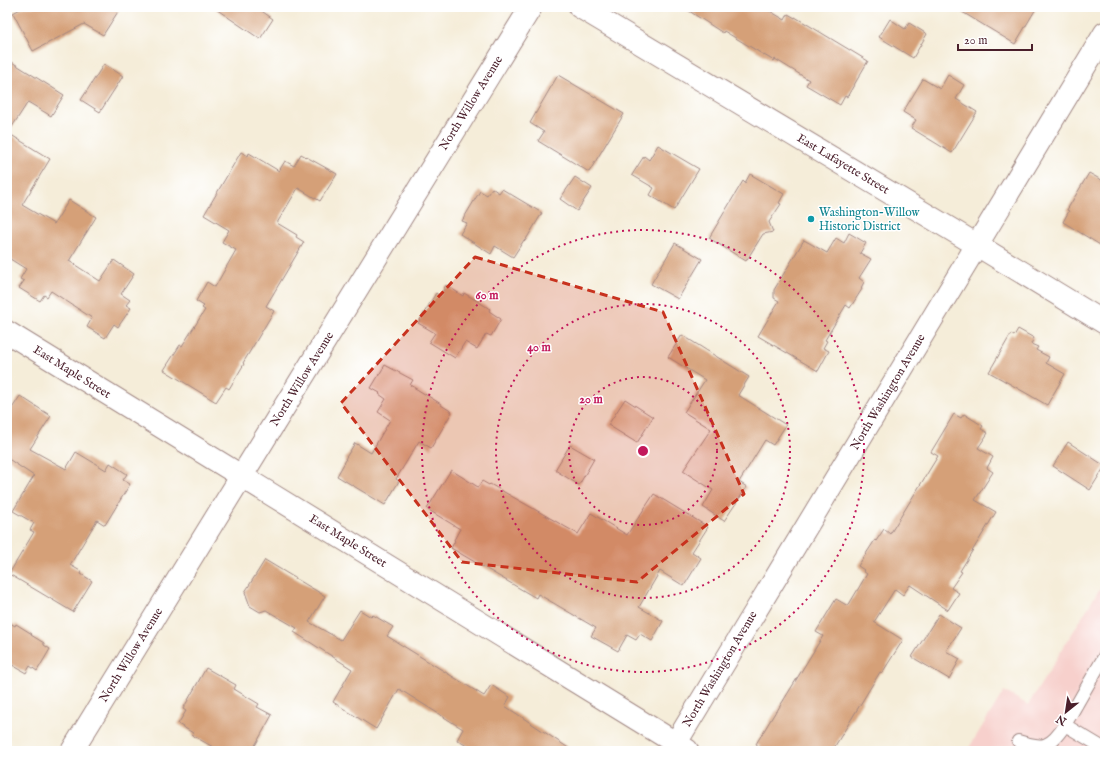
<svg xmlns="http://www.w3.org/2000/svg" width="1112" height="758" viewBox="0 0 1112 758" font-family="'IM FELL English',serif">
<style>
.built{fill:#f7d0cc}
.building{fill:#d5a078}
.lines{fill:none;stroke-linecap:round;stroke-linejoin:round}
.lane-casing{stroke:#a08682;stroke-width:14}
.street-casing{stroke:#a08682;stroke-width:24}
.secondary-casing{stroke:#a08682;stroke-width:24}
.lane{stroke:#fff;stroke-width:12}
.street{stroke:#fff;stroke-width:22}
.secondary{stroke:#fff;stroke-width:22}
.marked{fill:#c8321e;fill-opacity:0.2;stroke:#c8321e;stroke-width:3;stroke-dasharray:8 5;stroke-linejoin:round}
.ring{fill:none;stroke:#c2185b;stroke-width:2;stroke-dasharray:2 4}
.culture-dot{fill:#0f9aa8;stroke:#fff;stroke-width:1.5}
.labels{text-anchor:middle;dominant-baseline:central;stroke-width:3;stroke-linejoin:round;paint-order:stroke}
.street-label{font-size:12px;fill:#4a1f2b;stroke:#fff}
.culture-label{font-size:12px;fill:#0d838f;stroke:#fff;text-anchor:start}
.centre{fill:#c2185b;stroke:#fff;stroke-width:2}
.ring-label{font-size:12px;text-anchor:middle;font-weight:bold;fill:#c2185b;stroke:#fff;stroke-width:3;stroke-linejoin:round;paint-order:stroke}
</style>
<rect width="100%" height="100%" fill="#fff"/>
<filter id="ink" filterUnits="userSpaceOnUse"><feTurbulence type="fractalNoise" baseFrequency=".025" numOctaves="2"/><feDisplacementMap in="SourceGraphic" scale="8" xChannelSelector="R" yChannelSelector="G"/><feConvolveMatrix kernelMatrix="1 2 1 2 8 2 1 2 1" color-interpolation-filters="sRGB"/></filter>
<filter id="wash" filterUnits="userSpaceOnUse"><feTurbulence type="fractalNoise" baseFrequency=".012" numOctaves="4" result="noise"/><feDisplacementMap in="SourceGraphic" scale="16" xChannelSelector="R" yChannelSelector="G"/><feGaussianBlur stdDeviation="0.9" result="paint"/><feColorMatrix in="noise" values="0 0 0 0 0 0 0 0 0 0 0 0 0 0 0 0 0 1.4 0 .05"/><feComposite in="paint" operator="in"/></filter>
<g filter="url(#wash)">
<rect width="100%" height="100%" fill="#f5edd9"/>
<!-- built -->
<path class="built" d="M1105 580V751H967L1004 691 1028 705Z"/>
<g id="blocks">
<!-- building -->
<path class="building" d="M24 7H121L103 35 84 24 33 51 13 13Z
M213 7H256L273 19 260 39Z
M683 7H763L785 20 788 14 795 18V17L868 61 847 97 845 96 840 105 806 85 809 80 775 59 774 61 724 31 723 33Z
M954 7H1037L1015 44Z
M890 19 905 29 909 23 927 34 913 58 879 37Z
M7 59 64 95 51 116 28 102 8 133 50 159 22 205 54 224 69 200 96 217 69 261 100 281 114 260 134 274 121 294 130 300 126 305 131 308 118 327 114 324 105 338 87 327 92 318 51 291 47 297 44 295 40 301 19 288 24 281 20 279 26 269 7 257Z
M104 64 123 76 100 112 81 100Z
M558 75 624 114 589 172 538 141 544 132 530 123Z
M948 75 964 85 956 99 977 112 952 153 911 128 916 120 903 112 923 79 940 89Z
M658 145 699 169 674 210 650 195 654 188 632 175 644 156 649 160Z
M241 152 248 156 249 153 279 171 285 161 294 166 301 154 337 174 320 201 298 188 277 223 297 235 296 237 304 242 266 306 274 311 243 363 244 364 229 389 226 387 216 402 164 370 180 345 182 346 205 310 202 308 204 306 196 301 207 282 215 287 236 250 222 242 229 230 204 215Z
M1089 173 1105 182V248L1063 222 1069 211 1067 210Z
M750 174 784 194 779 203 781 204 769 222 773 232 763 234 746 261 709 238 743 181 745 183Z
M575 177 592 188 577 211 560 199Z
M492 188 499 193 502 189 542 213 525 241 524 240 513 257 495 246 491 254 460 234 467 223 462 221 480 191 487 195Z
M849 233 866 243 860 253 871 259 859 278 864 282 861 288 862 289 850 308 846 305 825 340 827 341 823 348 829 351 818 371 758 336 779 301 774 298V290L804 240 827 253 836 238 844 243Z
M675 243 702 259 678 299 651 284Z
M446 285 463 296 464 293 490 309 489 311 501 319 491 336 486 334 477 349 465 342 455 358 429 342 435 333 418 323 436 293 440 296Z
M1018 329 1034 338 1031 344 1038 347 1036 350 1049 357 1046 363 1065 374 1047 405 989 372 1011 334 1014 336Z
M682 335 749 377 738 395 786 425 773 445 765 440 739 482 747 487 724 521 703 507 713 490 683 471 711 429 684 412 705 380 668 357Z
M385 365 413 380 410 385 441 404V405L452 412 431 448 419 441 396 479 399 481 385 505 337 476 346 460 345 459 355 443 371 453 390 420 378 412 386 399 379 394 380 393 371 388Z
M20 396 51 416 30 449 66 469 76 452 106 470 110 463 127 474 123 480 130 484 105 525 97 520 70 565 82 572 81 574 92 581 73 612 9 574 34 532 30 530 34 523 13 511 34 476 7 458V416Z
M625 399 653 417 637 443 608 425Z
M954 414 961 418 964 414 983 426 981 429 988 433 978 448 993 457 987 468 993 472 975 500 996 512 960 571 962 572 951 588 959 593 948 610 910 585 903 595 895 589 874 622 903 640 882 673 880 672 832 751H767L756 744 776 711H777L823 636 816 632 836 599 848 606 867 574 863 571 864 570 858 566 875 540 876 541 884 529 890 534 938 456 931 452Z
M1068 442 1105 466 1090 490 1053 466Z
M570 445 594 459 579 485 555 470Z
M451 470 478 487 482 481 489 485 490 484 578 534 591 513 627 535 654 494 708 527 692 552 701 558 684 586 660 571 639 607 663 621 652 641 640 634 636 640 627 635 618 651 591 636 596 628 538 594 536 598 451 548 455 541 454 540 460 529 427 509Z
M265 560 325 596 309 622 341 640 360 610 371 617 373 615 393 627 387 636 484 696 491 685 510 697 505 706 573 751H475L457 740 463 729 399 689 376 729 333 702 352 669 294 632 297 628 266 610 260 612 250 606 245 592Z
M939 614 961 628 946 651 960 659 949 679 912 657Z
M7 621 15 626 16 624 32 634 31 635 44 643V645L50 649 37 671 30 666 26 673 7 662Z
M206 668 236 685 234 689 259 704 257 707 272 715 252 751H220L192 735 193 733 178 724 186 711 183 709Z"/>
</g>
</g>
<g filter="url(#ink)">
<use href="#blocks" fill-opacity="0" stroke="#a08682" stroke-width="1"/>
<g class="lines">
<!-- lane casing -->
<g class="lane-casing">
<path id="lane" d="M1105 655 1065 725 1105 749
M1018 741C1043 749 1050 748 1065 725"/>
</g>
<!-- street casing -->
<g class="street-casing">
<path id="street" d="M7 332 687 750
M72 751 531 7
M671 751 1105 33"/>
</g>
<!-- secondary casing -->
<g class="secondary-casing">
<path id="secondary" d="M580 7 977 245 1105 323"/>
</g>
<!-- lane -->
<use href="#lane" class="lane"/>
<!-- street -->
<use href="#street" class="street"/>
<!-- secondary -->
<use href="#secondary" class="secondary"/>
</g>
</g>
<!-- marked area -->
<path class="marked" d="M475 257 663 312 744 494 637 582 462 562 341 403Z"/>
<!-- distance rings -->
<g class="ring">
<circle cx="643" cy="451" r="74"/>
<circle cx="643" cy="451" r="147"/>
<circle cx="643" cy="451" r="221"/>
</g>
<!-- markers -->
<circle class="culture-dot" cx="811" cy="219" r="4"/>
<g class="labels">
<!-- street labels -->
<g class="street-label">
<text transform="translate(471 103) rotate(-58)">North Willow Avenue</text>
<text transform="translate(843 164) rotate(31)">East Lafayette Street</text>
<text transform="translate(72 372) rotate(32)">East Maple Street</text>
<text transform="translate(302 379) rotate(-58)">North Willow Avenue</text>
<text transform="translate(888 392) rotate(-59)">North Washington Avenue</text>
<text transform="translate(348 541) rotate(32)">East Maple Street</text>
<text transform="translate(131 655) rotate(-58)">North Willow Avenue</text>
<text transform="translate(720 669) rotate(-59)">North Washington Avenue</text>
</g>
<!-- culture labels -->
<g class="culture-label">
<text x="819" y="212">Washington-Willow<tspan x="819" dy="14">Historic District</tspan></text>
</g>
</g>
<circle cx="643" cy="451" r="6" class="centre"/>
<g class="ring-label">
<text x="487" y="299">60 m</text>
<text x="539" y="351">40 m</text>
<text x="591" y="403">20 m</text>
</g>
<!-- margin -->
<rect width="1112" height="758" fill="none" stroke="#fff" stroke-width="24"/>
<!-- north arrow -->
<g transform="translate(1066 712) rotate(210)" stroke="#ffffff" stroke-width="3" paint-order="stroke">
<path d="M0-3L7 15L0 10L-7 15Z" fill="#4a1f2b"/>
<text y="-6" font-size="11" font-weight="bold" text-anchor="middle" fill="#4a1f2b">N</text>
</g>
<!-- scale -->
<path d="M958 44v6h74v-6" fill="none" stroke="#4a1f2b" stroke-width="2"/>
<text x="964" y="44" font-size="12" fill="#4a1f2b" stroke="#ffffff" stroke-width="3" paint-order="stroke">20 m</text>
</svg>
